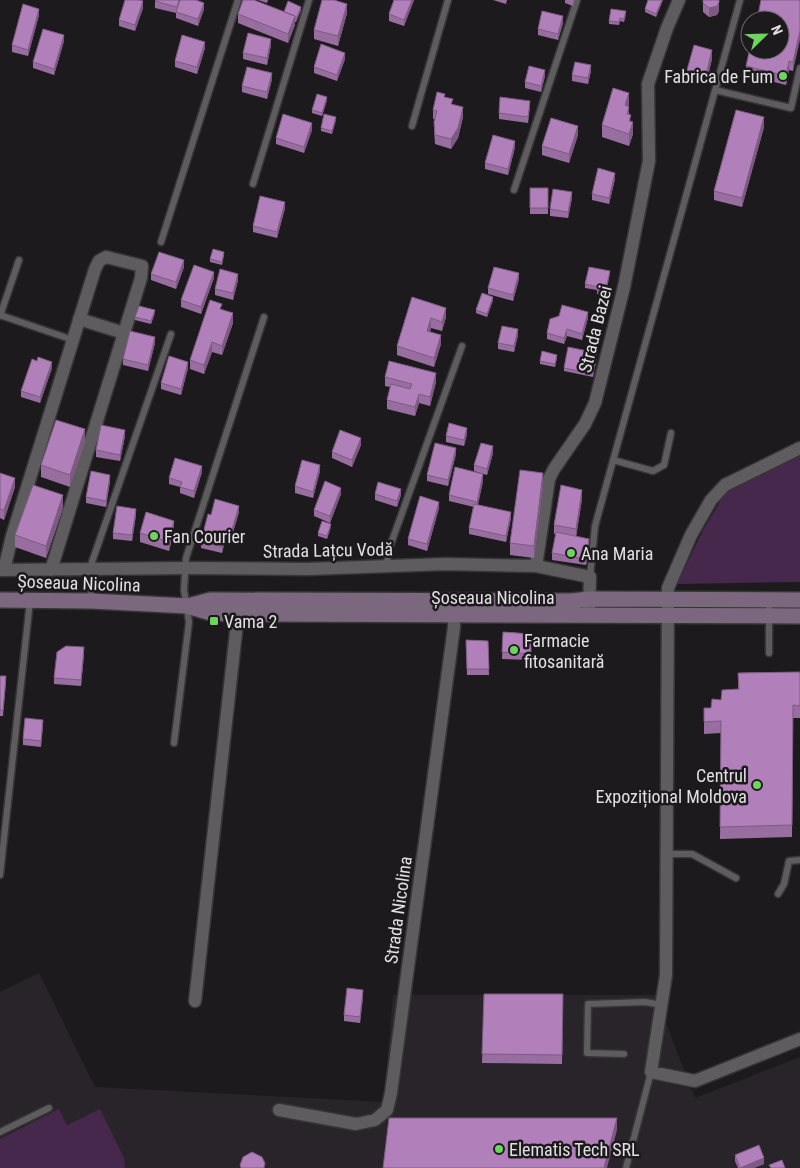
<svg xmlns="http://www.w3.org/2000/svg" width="800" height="1168" viewBox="0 0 800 1168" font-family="'Roboto Condensed',sans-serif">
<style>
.built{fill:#29242a}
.green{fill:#46284c}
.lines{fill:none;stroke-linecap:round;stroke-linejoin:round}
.lane-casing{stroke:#373637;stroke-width:9}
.street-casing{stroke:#373637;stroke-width:15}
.secondary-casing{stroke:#373637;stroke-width:18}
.lane{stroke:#5e5c5e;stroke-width:6}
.street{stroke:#5e5c5e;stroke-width:12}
.secondary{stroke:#7b687e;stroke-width:15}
.wall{fill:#986ea0}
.shaded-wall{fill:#7c5a82}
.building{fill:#b180ba;stroke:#7c5a82}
.poi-dot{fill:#6fd360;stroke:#1c1a1c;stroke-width:2}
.labels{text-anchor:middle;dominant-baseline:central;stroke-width:5;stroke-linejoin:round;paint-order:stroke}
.poi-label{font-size:18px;fill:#e1dfe1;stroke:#1c1a1c;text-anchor:start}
.street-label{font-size:18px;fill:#e1dfe1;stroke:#1c1a1c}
</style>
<rect width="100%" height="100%" fill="#1c1a1c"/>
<!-- built -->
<path class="built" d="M39 973 95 1087 384 1102 393 995H655L695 1098 800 1057V1168H0V992Z"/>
<!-- green -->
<path class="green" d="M800 454V582L677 584 703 530 725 493Z
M59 1109 67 1125 100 1109 124 1158 125 1168H0V1139Z"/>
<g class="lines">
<!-- lane casing -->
<g class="lane-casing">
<path id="lane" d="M715 90 791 108 800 68
M412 126 448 0
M253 184 309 0
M514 190 577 0
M161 242 238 0
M0 315 73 340
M0 316 19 260
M613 460 653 471 664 465 671 433
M387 567 388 552 462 346
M590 577 595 526 740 0
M769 600V653
M91 601 92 562 171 334
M174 743 189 622 184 590 186 558 264 317
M668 854H692L736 878
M0 875 30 601
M778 894 784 884 789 861 800 860
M624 1054 587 1053 588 1004 645 1002 662 1005
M0 1132 49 1108
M626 1168 651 1072"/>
</g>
<!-- street casing -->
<g class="street-casing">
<path id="street" d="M79 319 124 333
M800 448 725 485 711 500 691 535 668 588 666 975 651 1072 695 1081 800 1039
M536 566 549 479 554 469 585 424 595 403 624 287 649 161 648 84 667 28 679 0
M0 570 185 568 308 569 446 564 536 566 590 577 589 608
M4 570 12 536 95 269 99 261 106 257 142 266 141 278 51 570
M195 1001 238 614
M279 1110 356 1124 375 1120 387 1110 391 1093 454 627V606"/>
</g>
<!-- secondary casing -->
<g class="secondary-casing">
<path id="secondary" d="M0 600 91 601 168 605 187 606 211 613 238 614 800 616
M188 606 210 600 571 601 589 599 800 600"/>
</g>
<!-- lane -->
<use href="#lane" class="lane"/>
<!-- street -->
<use href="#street" class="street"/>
<!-- secondary -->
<use href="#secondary" class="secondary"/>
</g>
<!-- wall -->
<path class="wall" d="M258 0H268L267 3Z
M394 0H414L404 26 389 21V14Z
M493 0H507L506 4Z
M565 0H574L573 6 565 3Z
M663 0 656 17 645 12V9Z
M703 0 719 11 717 15 709 17 703 12Z
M800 0 793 71 789 70 786 85 746 75V66Z
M155 1H198L204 9 198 26 176 18V13L155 8Z
M143 8 135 31 119 26V20Z
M301 10 296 22H295V25L288 43 238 23V14L284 12Z
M347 13 338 46 314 39V30Z
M39 15 28 56 12 52V45Z
M626 15 624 22 620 21 619 25 609 24V21Z
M563 23 558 40 538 35V29Z
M64 41 54 75 33 68V62Z
M271 45 267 65 243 59V53Z
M205 48 197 74 175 67V61Z
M345 59 337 81 314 73V67Z
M712 59 706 84 687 79V70Z
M591 71 588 84 572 81V75Z
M545 76 541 92 525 88V82Z
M272 79 267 99 242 92V86Z
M445 97 463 117 458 138 451 149 435 144 434 131 435 119H433V110Z
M327 100 322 116 312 113V110Z
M629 105 628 107 633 134 629 146 602 137V125Z
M530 107 528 123 499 119V113Z
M336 120 332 134 321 131V128Z
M764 127 742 207 714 200V191Z
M312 130 304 153 276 144V138Z
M578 135 569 163 542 155V146Z
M515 147 508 175 485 169V163Z
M615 179 609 204 592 200V194Z
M530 188H548V214H530Z
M572 198 568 218 550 216V209Z
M285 208 277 238 253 232V226Z
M224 255 222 265 210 262V259Z
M184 267 176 289 151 280V274Z
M610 274 605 296 597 294V290L585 288V284Z
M214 278 201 314 181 307V300Z
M519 279 513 301 488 294V288Z
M238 280 233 300 215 295V289Z
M412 297 446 317 442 331 431 328 430 332 441 344 434 367 397 355V346Z
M493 300 487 317 476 313V310Z
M222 310 233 323 222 355 212 352 204 374 190 369V360Z
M155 313 151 324 135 320V317Z
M588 318 582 340 567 336 564 344 547 339V333Z
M518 335 514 352 498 349V343Z
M155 343 148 371 123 365V359Z
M597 357 593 377 564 371V368Z
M557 358 555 367 540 364V361Z
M52 368 40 403 21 397V391Z
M188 368 181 395 161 389V383Z
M385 377 436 382 430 406 419 403 415 416 387 409V400L390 387 385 386Z
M467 434 464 446 446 442V436Z
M125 436 120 461 96 457V450Z
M85 441 70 487 41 477V465Z
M361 445 352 467 332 458V452Z
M493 453 487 475 474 471V465Z
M456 454 448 486 427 481V475Z
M320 471 313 498 295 493V486Z
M202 472 194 498 180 493V487L169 484V478Z
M0 473 15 487 4 520 0 518Z
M110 481 106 507 86 503V497Z
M483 481 478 505 511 518 506 542 469 534V528L474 507 449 501V495Z
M543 485 534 558 510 555V543Z
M341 494 330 523 314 516V510Z
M375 494 401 495 397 507 375 500Z
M582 499 576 537 589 545 586 565 552 560V553L556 534H554V525Z
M63 508 46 558 15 547V535Z
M439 508 427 551 408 545V539Z
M239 512 231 539 226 537 222 553 201 548V541L211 515Z
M136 515 132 541 113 539V533Z
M331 527 327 539 318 536V533Z
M174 530 169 551 140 542V533Z
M503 632 531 634V660L502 659Z
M466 640 488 641 489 675H467Z
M84 654 81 686 54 684V678Z
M800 672V718H793L792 837 720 839 721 733 704 734V708H711L721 700 738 689V673Z
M0 676 6 682 3 716H0Z
M43 726 41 747 23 745V739Z
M484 994H563L562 1064 482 1063Z
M363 997 360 1023 344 1021V1015Z
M735 1155 764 1164 754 1168H738L735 1161Z"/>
<!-- shaded-wall -->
<path class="shaded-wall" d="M412 0H414L404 26V20Z
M662 0H663L656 17V14Z
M143 1V8L135 31V25Z
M719 2V11L717 15 709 17V8Z
M204 3V9L198 26V19Z
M347 4V13L338 46V36Z
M301 7V10L296 22V19Z
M39 9V15L28 56V50Z
M295 16V25L288 43V34Z
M563 16V23L558 40V34Z
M800 31V40L793 71V62Z
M64 35V41L54 75V69Z
M271 39V45L267 65V58Z
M205 42V48L197 74V67Z
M712 50V59L706 84V75Z
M345 53V59L337 81V75Z
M789 61V70L786 85V76Z
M591 65V71L588 84V78Z
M545 70V76L541 92V86Z
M272 73V79L267 99V92Z
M629 93V105L625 118V105Z
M327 97V100L322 116V113Z
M463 107V117L458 138 451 149V139Z
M764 117V127L742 207V198Z
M633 122V134L629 146V134Z
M312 123V130L304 153V147Z
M578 126V135L569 163V154Z
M515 141V147L508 175V169Z
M615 173V179L609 204V198Z
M572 192V198L568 218V212Z
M285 202V208L277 238V232Z
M184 260V267L176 289V282Z
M214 272V278L201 314V307Z
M519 273V279L513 301V295Z
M238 274V280L233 300V293Z
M493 297V300L487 317V314Z
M446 308V317L442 331V322Z
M588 312V318L582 340V334Z
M233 313V323L222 355V346Z
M431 318V328L427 340V331Z
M518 329V335L514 352V346Z
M567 329V336L564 344V338Z
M441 335V344L434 367V358Z
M155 337V343L148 371V365Z
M212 342V352L204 374V365Z
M52 362V368L40 403V397Z
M188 362V368L181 395V389Z
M436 373V382L430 406V397Z
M419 394V403L415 416V407Z
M467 428V434L464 446V440Z
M85 429V441L70 487V475Z
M125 430V436L120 461V455Z
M361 438V445L352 467V460Z
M493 446V453L487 475V469Z
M456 448V454L448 486V480Z
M320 465V471L313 498V492Z
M202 466V472L194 498V491Z
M543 473V485L534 558V546Z
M483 474V481L477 508V502Z
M110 475V481L106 507V501Z
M15 478V487L4 520V510Z
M341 488V494L330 523V516Z
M401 489V495L397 507V501Z
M582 490V499L576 538V529Z
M63 495V508L46 558V546Z
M439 502V508L427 551V544Z
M239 506V512L231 539V533Z
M136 509V515L132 541V535Z
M511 512V518L506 542V536Z
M174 521V530L169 551V542Z
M226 531V537L222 553V547Z
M589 539V545L586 565V559Z
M84 647V654L81 686V680Z
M363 990V997L360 1023V1017Z
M617 1118V1130L607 1168H604Z
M764 1158V1164L754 1168H740Z"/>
<!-- building -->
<path class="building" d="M125 0H139L143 1 135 25 119 20Z
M156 0H179L177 7 155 1Z
M180 0H196L204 3 198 19 176 12Z
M243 0H254L295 16 288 34 238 14Z
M322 0H334L347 4 338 36 314 30Z
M394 0H412L404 20 389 14Z
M648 0H662L656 14 645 9Z
M703 0H719V2L717 6 709 8 703 3Z
M761 0H800V31L793 62 789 61 786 76 746 66 750 48V50H780V20H757Z
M288 1 301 7 296 19H295V16L284 12Z
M23 4 39 9 28 50 12 45Z
M611 9 626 11 624 19 620 18 619 22 609 21Z
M542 11 563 16 558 34 538 29Z
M43 29 64 35 54 69 33 62Z
M248 33 271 39 267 58 243 53Z
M182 35 205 42 197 67 175 61Z
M321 44 345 53 337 75 314 67Z
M694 45 712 50 706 75 687 70Z
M575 62 591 65 588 78 572 75Z
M529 66 545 70 541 86 525 82Z
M247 67 272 73 267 92 242 86Z
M613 88 629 93 625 105 629 107 627 114 631 115 629 121 633 122 629 134 602 125Z
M437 92 445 94 444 97 453 99 451 104 463 107 458 128 451 139 435 135 434 122 437 111 433 110Z
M317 94 327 97 322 113 312 110Z
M500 97 530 101 528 117 499 113Z
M736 110 764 117 742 198 714 191Z
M283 114 312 123 304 147 276 138Z
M324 114 336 117 332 131 321 128Z
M551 118 578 126 569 154 542 146Z
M493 135 515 141 508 169 485 163Z
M598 168 615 173 609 198 592 194Z
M530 188H548V208H530Z
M553 189 572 192 568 212 550 209Z
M260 196 285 202 277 232 253 226Z
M213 249 224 252 222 262 210 259Z
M159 252 184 260 176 282 151 274Z
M194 265 214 272 201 307 181 300Z
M494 267 519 273 513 295 488 288Z
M589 267 610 271 605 293 597 291 598 287 585 284Z
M220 269 238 274 233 293 215 289Z
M482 293 493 297 487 314 476 310Z
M412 297 446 308 442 322 431 318 427 331 441 335 434 358 397 346Z
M210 300 222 304 220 309 233 313 222 346 212 342 204 365 190 360Z
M562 305 588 312 582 334 567 329 564 338 547 333 550 319 559 316Z
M139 306 155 310 151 321 135 317Z
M502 326 518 329 514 346 498 343Z
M130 331 155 337 148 365 123 359Z
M568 347 597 353 593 374 564 368Z
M542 351 557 355 555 364 540 361Z
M169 356 188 362 181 389 161 383Z
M38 357 52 362 40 397 21 391 32 359 37 361Z
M389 361 436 373 430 397 419 394 415 407 387 400 391 384 410 389 412 384 385 377Z
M56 420 85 429 70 475 41 465Z
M449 423 467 428 464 440 446 436Z
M101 425 125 430 120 455 96 450Z
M340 430 361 438 352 460 332 452Z
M435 443 456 448 448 480 427 475Z
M481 443 493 446 487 469 474 465Z
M175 458 202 466 194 491 180 487 182 482 169 478Z
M302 460 320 465 313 492 295 486Z
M455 467 483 474 477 502 449 495Z
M520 470 543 473 534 546 510 543Z
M91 471 110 475 106 501 86 497Z
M0 473 15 478 4 510 0 509Z
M325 481 341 488 330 516 314 510Z
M378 482 401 489 397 501 375 494Z
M33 485 63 495 46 546 15 535Z
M561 485 582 490 576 529 554 525Z
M420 496 439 502 427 544 408 539Z
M215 499 239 506 231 533 226 531 222 547 201 541 208 514 211 515Z
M474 504 511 512 506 536 469 528Z
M117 506 136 509 132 535 113 533Z
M146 512 174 521 169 542 140 533Z
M322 521 331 524 327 536 318 533Z
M556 532 589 539 586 559 552 553Z
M503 632 531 634V654L502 652Z
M466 640 488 641 489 669H467Z
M66 646 84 647 81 680 54 678 57 652Z
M800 672V706L793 705 792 825 720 827 721 721 704 722V708H711L712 699 721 700 722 690 739 689 738 673Z
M0 676H6L3 710H0Z
M25 718 43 720 41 741 23 739Z
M347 988 363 990 360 1017 344 1015Z
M484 994H563L562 1055 482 1054Z
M389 1118H617L604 1168H383Z
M759 1145 764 1158 740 1168 735 1155Z
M252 1152 262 1157 265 1163 264 1168H241L240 1165 243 1157Z
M782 1160 785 1168H771L769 1165Z"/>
<!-- markers -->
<g class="poi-dot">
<circle cx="783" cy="76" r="5"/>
<circle cx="154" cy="536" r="5"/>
<circle cx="571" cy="553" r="5"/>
<rect x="209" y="616" width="10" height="10" rx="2.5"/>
<circle cx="514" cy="650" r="5"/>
<circle cx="757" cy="785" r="5"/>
<circle cx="499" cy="1149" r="5"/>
</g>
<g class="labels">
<!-- poi labels -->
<g class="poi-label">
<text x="773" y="76" text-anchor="end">Fabrica de Fum</text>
<text x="164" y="536">Fan Courier</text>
<text x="581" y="553">Ana Maria</text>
<text x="224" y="621">Vama 2</text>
<text x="524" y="640">Farmacie<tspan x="524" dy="21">fitosanitară</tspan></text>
<text x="747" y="775" text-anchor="end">Centrul<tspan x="747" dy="21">Expozițional Moldova</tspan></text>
<text x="509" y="1149">Elematis Tech SRL</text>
</g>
<!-- street labels -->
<g class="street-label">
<text transform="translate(595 329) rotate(-76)">Strada Bazei</text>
<text transform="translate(328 550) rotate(-1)">Strada Lațcu Vodă</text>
<text transform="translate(79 583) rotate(2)">Șoseaua Nicolina</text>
<text x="493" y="597">Șoseaua Nicolina</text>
<text transform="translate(398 910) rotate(-82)">Strada Nicolina</text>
</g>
</g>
<!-- north arrow -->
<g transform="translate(765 35) rotate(67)"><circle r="24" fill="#1c1a1c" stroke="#6b696b"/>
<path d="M0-4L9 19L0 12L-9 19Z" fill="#6fd360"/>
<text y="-8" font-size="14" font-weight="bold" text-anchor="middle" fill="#e1dfe1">N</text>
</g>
</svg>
